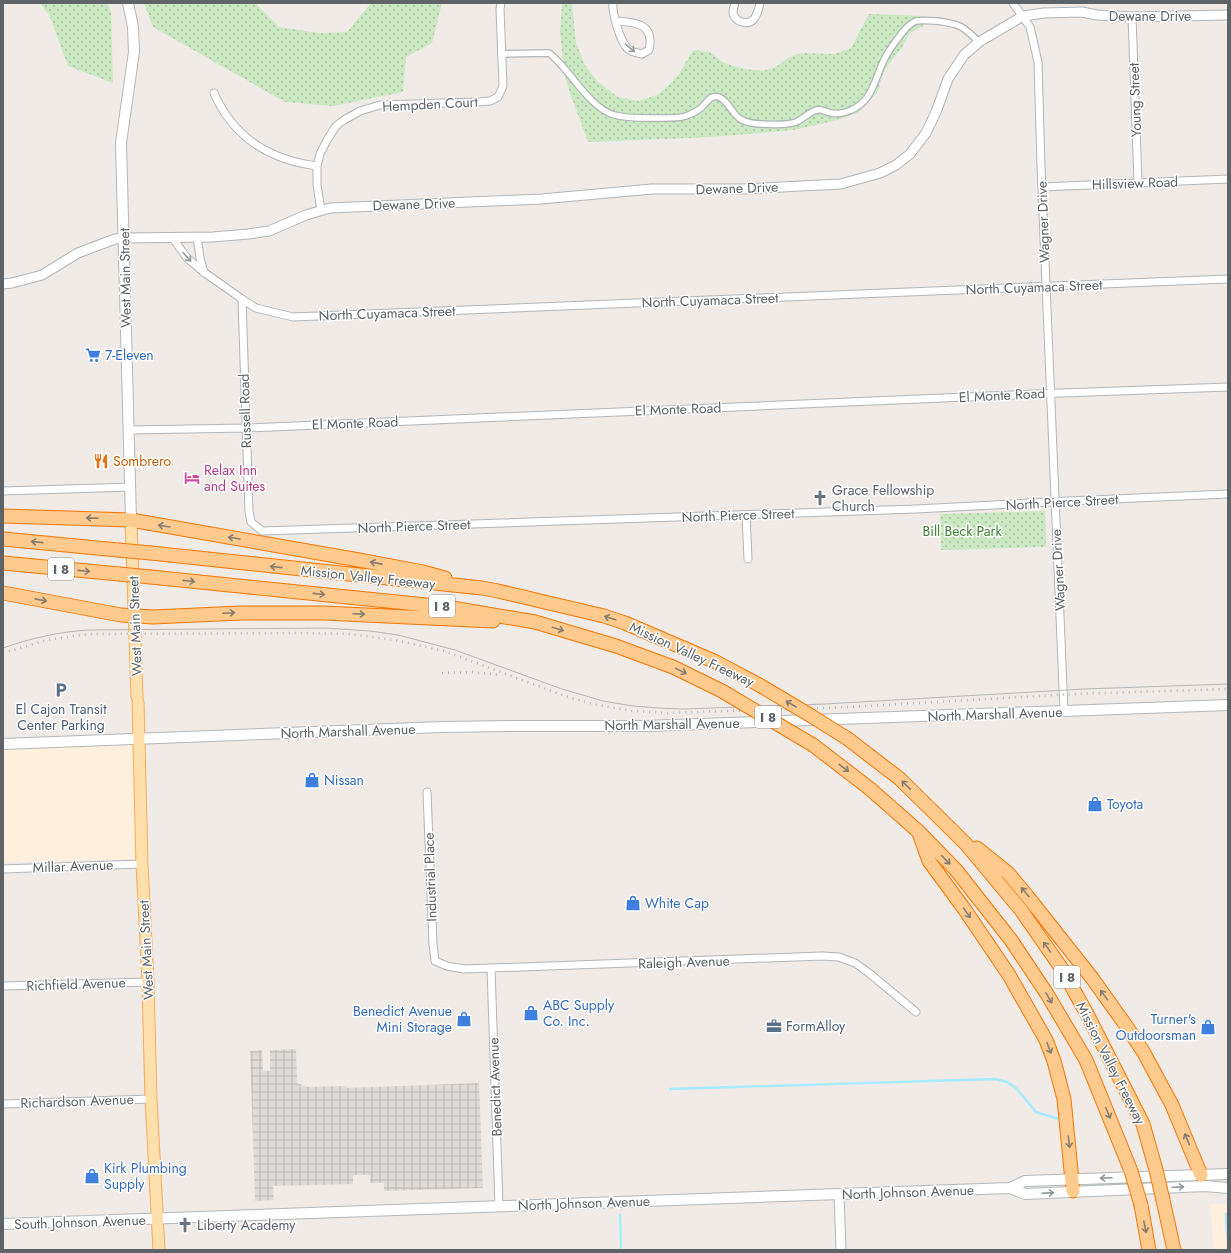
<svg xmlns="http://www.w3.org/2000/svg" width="1231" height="1253" viewBox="0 0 1231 1253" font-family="Jost,sans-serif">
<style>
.commercial{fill:#ffefdc}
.industrial{fill:url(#industrial-grid)}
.green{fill:url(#green-dots)}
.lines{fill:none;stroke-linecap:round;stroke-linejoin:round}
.stream{stroke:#a7ebff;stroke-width:2.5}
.pedestrian-casing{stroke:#b1b5b8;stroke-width:8}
.minor-casing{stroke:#b1b5b8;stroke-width:9}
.tertiary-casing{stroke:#b1b5b8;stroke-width:11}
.secondary-casing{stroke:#b2b7bb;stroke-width:12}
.primary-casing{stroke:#f6a958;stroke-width:13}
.motorway-casing{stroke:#f67500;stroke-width:15}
.pedestrian{stroke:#fff;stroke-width:5.5}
.minor{stroke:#fff;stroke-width:7}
.tertiary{stroke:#fff;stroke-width:9}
.secondary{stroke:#fff;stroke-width:10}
.primary{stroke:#ffe0ac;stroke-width:11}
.motorway{stroke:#ffca8e;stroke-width:13}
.tram{stroke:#b4b5b6;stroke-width:1}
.rail{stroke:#b4b5b6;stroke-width:2.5;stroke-dasharray:1 5;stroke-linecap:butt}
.motorway-bridge-casing{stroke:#f67500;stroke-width:15;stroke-linecap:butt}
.motorway-bridge{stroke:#ffca8e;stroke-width:13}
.oneway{stroke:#969a9c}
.oneway2{stroke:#867d70}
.labels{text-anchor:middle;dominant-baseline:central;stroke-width:3;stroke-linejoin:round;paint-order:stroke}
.shield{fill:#fff;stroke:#8e9294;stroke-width:1}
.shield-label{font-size:13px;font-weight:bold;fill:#5d6366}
.street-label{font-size:14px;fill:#5d6366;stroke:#fff}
.shop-label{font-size:14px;fill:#366cbe;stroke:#fff;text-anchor:start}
.food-label{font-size:14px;fill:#c56008;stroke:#fff;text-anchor:start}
.hotel-label{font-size:14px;fill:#b23c85;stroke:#fff;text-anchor:start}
.worship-label{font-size:14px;fill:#5b616d;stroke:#fff;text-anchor:start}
.park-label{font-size:14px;fill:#3e8230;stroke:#fff}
.service-label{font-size:14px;fill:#4e5e75;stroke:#fff}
</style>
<defs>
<pattern id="industrial-grid" width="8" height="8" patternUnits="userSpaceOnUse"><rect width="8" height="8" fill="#dfdbd8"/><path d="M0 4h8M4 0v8" fill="none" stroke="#b8b5b3"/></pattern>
<pattern id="green-dots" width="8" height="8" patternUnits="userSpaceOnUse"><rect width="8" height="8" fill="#cae8c1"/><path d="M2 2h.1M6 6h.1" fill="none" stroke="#a7c0a1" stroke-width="1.8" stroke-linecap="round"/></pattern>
</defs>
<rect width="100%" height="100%" fill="#f0ebe6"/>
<!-- commercial -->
<path class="commercial" d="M133 734 139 859 3 862V739Z
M1210 1204H1228V1250H1214Z"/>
<!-- industrial -->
<path class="industrial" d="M296 1049 297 1083 307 1087 346 1086 347 1088 479 1083 483 1188 384 1191V1183H370V1175H353V1184L273 1186 274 1200 255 1201 250 1051 262 1050 263 1071H270V1050Z"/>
<!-- green -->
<path class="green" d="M40 3H107L111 10 113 83 68 66 50 17Z
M144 3H257V5L279 27 318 33 347 32 371 3H442L432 43 406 57 403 92 333 106 285 102 153 27Z
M562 3H572L576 43 585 65 597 81 618 97 639 101 657 95 668 86 679 74 693 50 710 52 724 63 745 69 762 71 776 67 788 58 802 53 834 54 851 48 869 14 924 16 923 26 910 33 901 49 885 69 877 93 858 113 834 121 793 130 737 135 691 138 588 142 570 93 564 72 560 33Z
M1045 511 1046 547 941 550 940 514Z"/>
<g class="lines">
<!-- stream -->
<path class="stream" d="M670 1089 995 1079 1007 1082 1017 1089 1036 1112 1059 1119
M1226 1214 1228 1245
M620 1215 621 1250"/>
<!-- pedestrian casing -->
<g class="pedestrian-casing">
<path id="pedestrian" d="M501 54 549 53C571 70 588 107 614 115 625 118 639 118 650 118 660 118 677 119 686 116 691 114 698 111 702 107 707 103 710 94 719 97 729 101 732 115 742 120 750 125 786 126 796 122 803 119 809 112 817 110 822 109 826 112 831 113 837 114 844 113 849 111 873 102 874 80 884 60 888 51 896 41 902 33 906 28 910 23 916 21 922 20 931 21 937 21 960 24 963 26 979 42"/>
</g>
<!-- minor casing -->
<g class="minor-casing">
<path id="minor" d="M613 3C612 14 620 40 627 48 631 52 636 53 642 54L649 50C655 24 636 22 616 21
M735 3C734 6 733 10 733 13 735 22 748 26 754 19 757 15 759 8 760 3
M1013 3 1030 27 1038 62 1041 166 1064 711
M1132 17 1138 182
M214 93C233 137 270 160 317 166
M1042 187 1228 179
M321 210 317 185V166L320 154 327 140 336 126 344 120 360 111 380 105 477 102 490 101 498 97 503 86 500 9 501 3
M172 237 187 258 205 273 242 299 256 308 293 317 1228 279
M197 237 200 258 204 273
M242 299 249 511 251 522 262 531 916 509 1068 501 1228 494
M129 430 246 428 1035 394 1228 387
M3 491 131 487
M746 515 748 559
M427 792 433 944 435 961 447 966 464 969 822 956 839 957 855 963 869 973 916 1012
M3 869 142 864
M491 968 499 1206
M3 986 148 982
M3 1104 151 1099"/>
</g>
<!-- tertiary casing -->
<g class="tertiary-casing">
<path id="tertiary" d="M3 284 12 283 42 275 78 253 115 239 125 238 213 237 248 234 269 231 306 215 330 208 541 199 652 189H743L841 184 880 173 896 165 910 154 926 133 936 112 948 79 964 55 979 42 1023 16 1044 13 1082 12 1097 15 1132 17 1228 15
M839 1194 841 1250"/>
</g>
<!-- secondary casing -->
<g class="secondary-casing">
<path id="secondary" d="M128 3 133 27 134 52 121 143 131 520
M3 744 442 727 511 726H645L1228 705
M1010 1188 1025 1194 1205 1186 1228 1188
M3 1224 1010 1188 1025 1181 1228 1174"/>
</g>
<!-- primary casing -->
<g class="primary-casing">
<path id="primary" d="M131 520 137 697
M138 702 142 864 148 982 151 1099 159 1250"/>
</g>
<!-- motorway casing -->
<g class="motorway-casing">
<path id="motorway" d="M3 516 131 520 359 560 423 572 445 578
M3 539 118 550
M151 553 482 588 498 591 604 616 625 623 716 662 761 686
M3 563 119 574
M151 577 446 607 535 622 616 646 673 667 722 691
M3 593 121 615 153 617 241 613H324L493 621
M848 739 900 779 966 844 1021 910 1062 969 1087 1014 1143 1124 1156 1170
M813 745 869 788 919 832 956 870 1011 940 1047 994 1086 1060 1131 1171
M920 836 929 861 965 910 1009 975 1046 1040 1054 1061 1064 1099 1073 1191
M977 848 1008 873 1028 897 1092 978 1127 1027 1144 1053 1172 1105 1201 1175
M1163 1200 1174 1250
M1141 1205 1149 1250"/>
</g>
<!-- pedestrian -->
<use href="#pedestrian" class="pedestrian"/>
<!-- minor -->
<use href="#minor" class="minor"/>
<!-- tertiary -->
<use href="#tertiary" class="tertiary"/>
<!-- secondary -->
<use href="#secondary" class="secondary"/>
<!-- primary -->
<use href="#primary" class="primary"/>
<!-- motorway -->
<use href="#motorway" class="motorway"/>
<!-- tram -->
<path class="tram" d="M3 648C31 638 59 632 88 630L325 628 370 631 398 635 455 650 562 689 603 701 633 706 659 708 683 709 825 704 1084 689 1228 684"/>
<!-- rail -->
<path class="rail" d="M3 653 47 640 89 634 303 633 350 634 395 640 444 651 565 696 593 704 632 711 668 713 850 707 1072 694 1228 689
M442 673 471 672 500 675"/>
<!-- motorway-bridge casing -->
<g class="motorway-bridge-casing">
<path id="motorway-bridge" d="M118 550 151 553
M119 574 151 577
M761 686 813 717 848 739
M722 691 813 745
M1156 1170 1163 1200
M1131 1171 1141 1205"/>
</g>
<!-- motorway-bridge -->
<use href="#motorway-bridge" class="motorway-bridge"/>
</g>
<!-- one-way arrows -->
<defs><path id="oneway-shaft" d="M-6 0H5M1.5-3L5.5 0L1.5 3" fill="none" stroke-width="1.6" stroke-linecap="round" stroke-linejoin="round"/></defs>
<g class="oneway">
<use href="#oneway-shaft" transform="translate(630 48) rotate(40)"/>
<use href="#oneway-shaft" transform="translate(187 257) rotate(48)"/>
<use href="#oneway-shaft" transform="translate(1106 1178) rotate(178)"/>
<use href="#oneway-shaft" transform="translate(1178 1187) rotate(-2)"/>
<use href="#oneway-shaft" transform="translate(1048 1193) rotate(-4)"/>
</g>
<g class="oneway2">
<use href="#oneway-shaft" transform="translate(92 518) rotate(-178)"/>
<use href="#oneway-shaft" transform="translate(164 526) rotate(-171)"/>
<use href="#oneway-shaft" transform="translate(234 538) rotate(-171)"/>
<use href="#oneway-shaft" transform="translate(37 542) rotate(-174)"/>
<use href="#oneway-shaft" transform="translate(376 563) rotate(-169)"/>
<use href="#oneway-shaft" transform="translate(276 567) rotate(-174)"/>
<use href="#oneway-shaft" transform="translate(84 571) rotate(6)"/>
<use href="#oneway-shaft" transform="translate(189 581) rotate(6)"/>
<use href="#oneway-shaft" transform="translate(319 594) rotate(6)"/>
<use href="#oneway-shaft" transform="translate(41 600) rotate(11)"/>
<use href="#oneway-shaft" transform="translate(229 613) rotate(-3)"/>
<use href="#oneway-shaft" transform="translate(359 614) rotate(2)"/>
<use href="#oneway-shaft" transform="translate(610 618) rotate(-163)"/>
<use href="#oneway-shaft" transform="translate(558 629) rotate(17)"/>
<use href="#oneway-shaft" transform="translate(681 671) rotate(26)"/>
<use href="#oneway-shaft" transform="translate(791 704) rotate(-150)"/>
<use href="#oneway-shaft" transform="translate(844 768) rotate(37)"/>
<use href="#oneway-shaft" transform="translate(906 785) rotate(-136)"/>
<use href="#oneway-shaft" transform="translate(946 860) rotate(46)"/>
<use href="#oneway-shaft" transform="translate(1025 892) rotate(-130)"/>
<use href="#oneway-shaft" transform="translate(967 913) rotate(55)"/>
<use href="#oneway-shaft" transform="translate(1047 947) rotate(-125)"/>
<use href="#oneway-shaft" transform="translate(1104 995) rotate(-126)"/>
<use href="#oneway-shaft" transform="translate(1049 998) rotate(59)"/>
<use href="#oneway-shaft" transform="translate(1049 1048) rotate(69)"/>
<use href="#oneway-shaft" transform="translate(1108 1113) rotate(68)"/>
<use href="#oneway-shaft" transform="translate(1187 1139) rotate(-112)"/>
<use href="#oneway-shaft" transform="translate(1069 1142) rotate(83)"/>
<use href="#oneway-shaft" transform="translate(1145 1227) rotate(79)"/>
</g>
<!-- icons -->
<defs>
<g id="supermarket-bare" transform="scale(1.2)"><path d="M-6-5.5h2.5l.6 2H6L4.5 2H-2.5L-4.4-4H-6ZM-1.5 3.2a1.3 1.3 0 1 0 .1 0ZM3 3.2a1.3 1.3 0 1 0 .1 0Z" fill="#3f7fe0" stroke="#fff" stroke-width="2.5" paint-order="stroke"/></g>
<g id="restaurant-bare" transform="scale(1.2)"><path d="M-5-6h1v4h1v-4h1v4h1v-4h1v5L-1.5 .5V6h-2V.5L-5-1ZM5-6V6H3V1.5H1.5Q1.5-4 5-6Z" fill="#e8710a" stroke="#fff" stroke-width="2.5" paint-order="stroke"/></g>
<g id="hotel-bare" transform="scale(1.2)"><path d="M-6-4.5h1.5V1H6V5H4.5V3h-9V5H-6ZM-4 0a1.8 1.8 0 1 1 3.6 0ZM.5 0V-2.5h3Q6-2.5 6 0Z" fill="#d1479c" stroke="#fff" stroke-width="2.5" paint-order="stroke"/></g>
<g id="church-bare" transform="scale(1.2)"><path d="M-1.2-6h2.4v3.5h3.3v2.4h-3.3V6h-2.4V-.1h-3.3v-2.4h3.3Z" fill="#6b7280" stroke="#fff" stroke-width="2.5" paint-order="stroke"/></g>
<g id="parking-bare" transform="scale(1.2)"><path d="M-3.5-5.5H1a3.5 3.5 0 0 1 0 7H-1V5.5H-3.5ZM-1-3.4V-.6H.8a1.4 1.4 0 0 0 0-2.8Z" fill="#5c6f8a" stroke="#fff" stroke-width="2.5" paint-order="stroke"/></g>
<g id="shop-bare" transform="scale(1.2)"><path d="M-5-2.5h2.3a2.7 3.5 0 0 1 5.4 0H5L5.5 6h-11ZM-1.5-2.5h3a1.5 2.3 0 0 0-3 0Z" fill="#3f7fe0" stroke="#fff" stroke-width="2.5" paint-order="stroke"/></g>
<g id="office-bare" transform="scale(1.2)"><path d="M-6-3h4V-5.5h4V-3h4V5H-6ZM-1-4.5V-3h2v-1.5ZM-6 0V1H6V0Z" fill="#5c6f8a" stroke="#fff" stroke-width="2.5" paint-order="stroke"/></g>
</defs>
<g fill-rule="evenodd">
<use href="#supermarket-bare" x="93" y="355"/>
<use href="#restaurant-bare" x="101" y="461"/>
<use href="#hotel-bare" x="192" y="478"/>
<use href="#church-bare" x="820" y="498"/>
<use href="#parking-bare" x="61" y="690"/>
<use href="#shop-bare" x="312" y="780"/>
<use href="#shop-bare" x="1095" y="804"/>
<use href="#shop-bare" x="633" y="903"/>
<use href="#shop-bare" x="531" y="1013"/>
<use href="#shop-bare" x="464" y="1019"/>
<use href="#office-bare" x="774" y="1026"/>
<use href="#shop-bare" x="1208" y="1027"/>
<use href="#shop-bare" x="92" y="1176"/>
<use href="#church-bare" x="185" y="1225"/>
</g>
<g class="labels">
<!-- shield labels -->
<g class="shield">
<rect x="48" y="558" width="26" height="22" rx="3"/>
<rect x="429" y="595" width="26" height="22" rx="3"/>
<rect x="755" y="706" width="26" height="22" rx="3"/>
<rect x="1054" y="966" width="26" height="22" rx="3"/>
</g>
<g class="shield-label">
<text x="61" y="569">I 8</text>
<text x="442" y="606">I 8</text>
<text x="768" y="717">I 8</text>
<text x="1067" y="977">I 8</text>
</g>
<!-- street labels -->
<g class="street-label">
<text x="1150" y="16">Dewane Drive</text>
<text transform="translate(1135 100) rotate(-92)">Young Street</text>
<text transform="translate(430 104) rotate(-3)">Hempden Court</text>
<text transform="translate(1135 183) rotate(-2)">Hillsview Road</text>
<text transform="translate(737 188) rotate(-2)">Dewane Drive</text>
<text transform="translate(414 204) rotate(-2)">Dewane Drive</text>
<text transform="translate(1043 222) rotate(-92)">Wagner Drive</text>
<text transform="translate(125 278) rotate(-91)">West Main Street</text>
<text transform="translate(1034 287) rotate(-2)">North Cuyamaca Street</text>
<text transform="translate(710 300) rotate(-2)">North Cuyamaca Street</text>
<text transform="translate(387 313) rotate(-2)">North Cuyamaca Street</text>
<text transform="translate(1002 395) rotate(-3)">El Monte Road</text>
<text transform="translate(678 409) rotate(-2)">El Monte Road</text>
<text transform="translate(245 411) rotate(-92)">Russell Road</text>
<text transform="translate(355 423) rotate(-2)">El Monte Road</text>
<text transform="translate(1062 502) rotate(-3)">North Pierce Street</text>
<text transform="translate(738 515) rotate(-2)">North Pierce Street</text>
<text transform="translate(414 526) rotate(-2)">North Pierce Street</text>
<text transform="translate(1058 570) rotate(-93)">Wagner Drive</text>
<text transform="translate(368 577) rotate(6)">Mission Valley Freeway</text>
<text transform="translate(135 626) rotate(-92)">West Main Street</text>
<text transform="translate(692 654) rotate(25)">Mission Valley Freeway</text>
<text transform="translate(995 714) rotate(-2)">North Marshall Avenue</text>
<text transform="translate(672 724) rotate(-1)">North Marshall Avenue</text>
<text transform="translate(348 731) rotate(-2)">North Marshall Avenue</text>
<text transform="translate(73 866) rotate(-2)">Millar Avenue</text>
<text transform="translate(430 877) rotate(-92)">Industrial Place</text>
<text transform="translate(146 950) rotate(-93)">West Main Street</text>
<text transform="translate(684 962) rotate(-2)">Raleigh Avenue</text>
<text transform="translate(76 984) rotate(-2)">Richfield Avenue</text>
<text transform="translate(1111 1063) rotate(63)">Mission Valley Freeway</text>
<text transform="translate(495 1087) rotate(-92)">Benedict Avenue</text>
<text transform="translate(77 1101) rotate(-2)">Richardson Avenue</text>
<text transform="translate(908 1192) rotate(-2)">North Johnson Avenue</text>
<text transform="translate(584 1203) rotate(-2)">North Johnson Avenue</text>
<text transform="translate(80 1222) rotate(-2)">South Johnson Avenue</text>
</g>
<!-- shop labels -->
<g class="shop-label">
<text x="105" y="355">7-Eleven</text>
<text x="324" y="780">Nissan</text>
<text x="1107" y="804">Toyota</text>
<text x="645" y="903">White Cap</text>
<text x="543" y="1005">ABC Supply<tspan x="543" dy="16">Co. Inc.</tspan></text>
<text x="452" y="1011" text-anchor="end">Benedict Avenue<tspan x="452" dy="16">Mini Storage</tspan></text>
<text x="1196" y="1019" text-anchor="end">Turner's<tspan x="1196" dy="16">Outdoorsman</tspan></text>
<text x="104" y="1168">Kirk Plumbing<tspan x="104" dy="16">Supply</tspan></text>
</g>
<!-- food labels -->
<g class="food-label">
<text x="113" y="461">Sombrero</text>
</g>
<!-- hotel labels -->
<g class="hotel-label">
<text x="204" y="470">Relax Inn<tspan x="204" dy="16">and Suites</tspan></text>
</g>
<!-- worship labels -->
<g class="worship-label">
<text x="832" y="490">Grace Fellowship<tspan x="832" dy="16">Church</tspan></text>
<text x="197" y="1225">Liberty Academy</text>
</g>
<!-- park labels -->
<g class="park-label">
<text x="962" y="531">Bill Beck Park</text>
</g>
<!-- service labels -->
<g class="service-label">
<text x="61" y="709">El Cajon Transit<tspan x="61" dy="16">Center Parking</tspan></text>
<text x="786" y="1026" text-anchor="start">FormAlloy</text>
</g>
</g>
<!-- border -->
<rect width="1231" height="1253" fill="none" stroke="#5d6366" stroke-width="8"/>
</svg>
